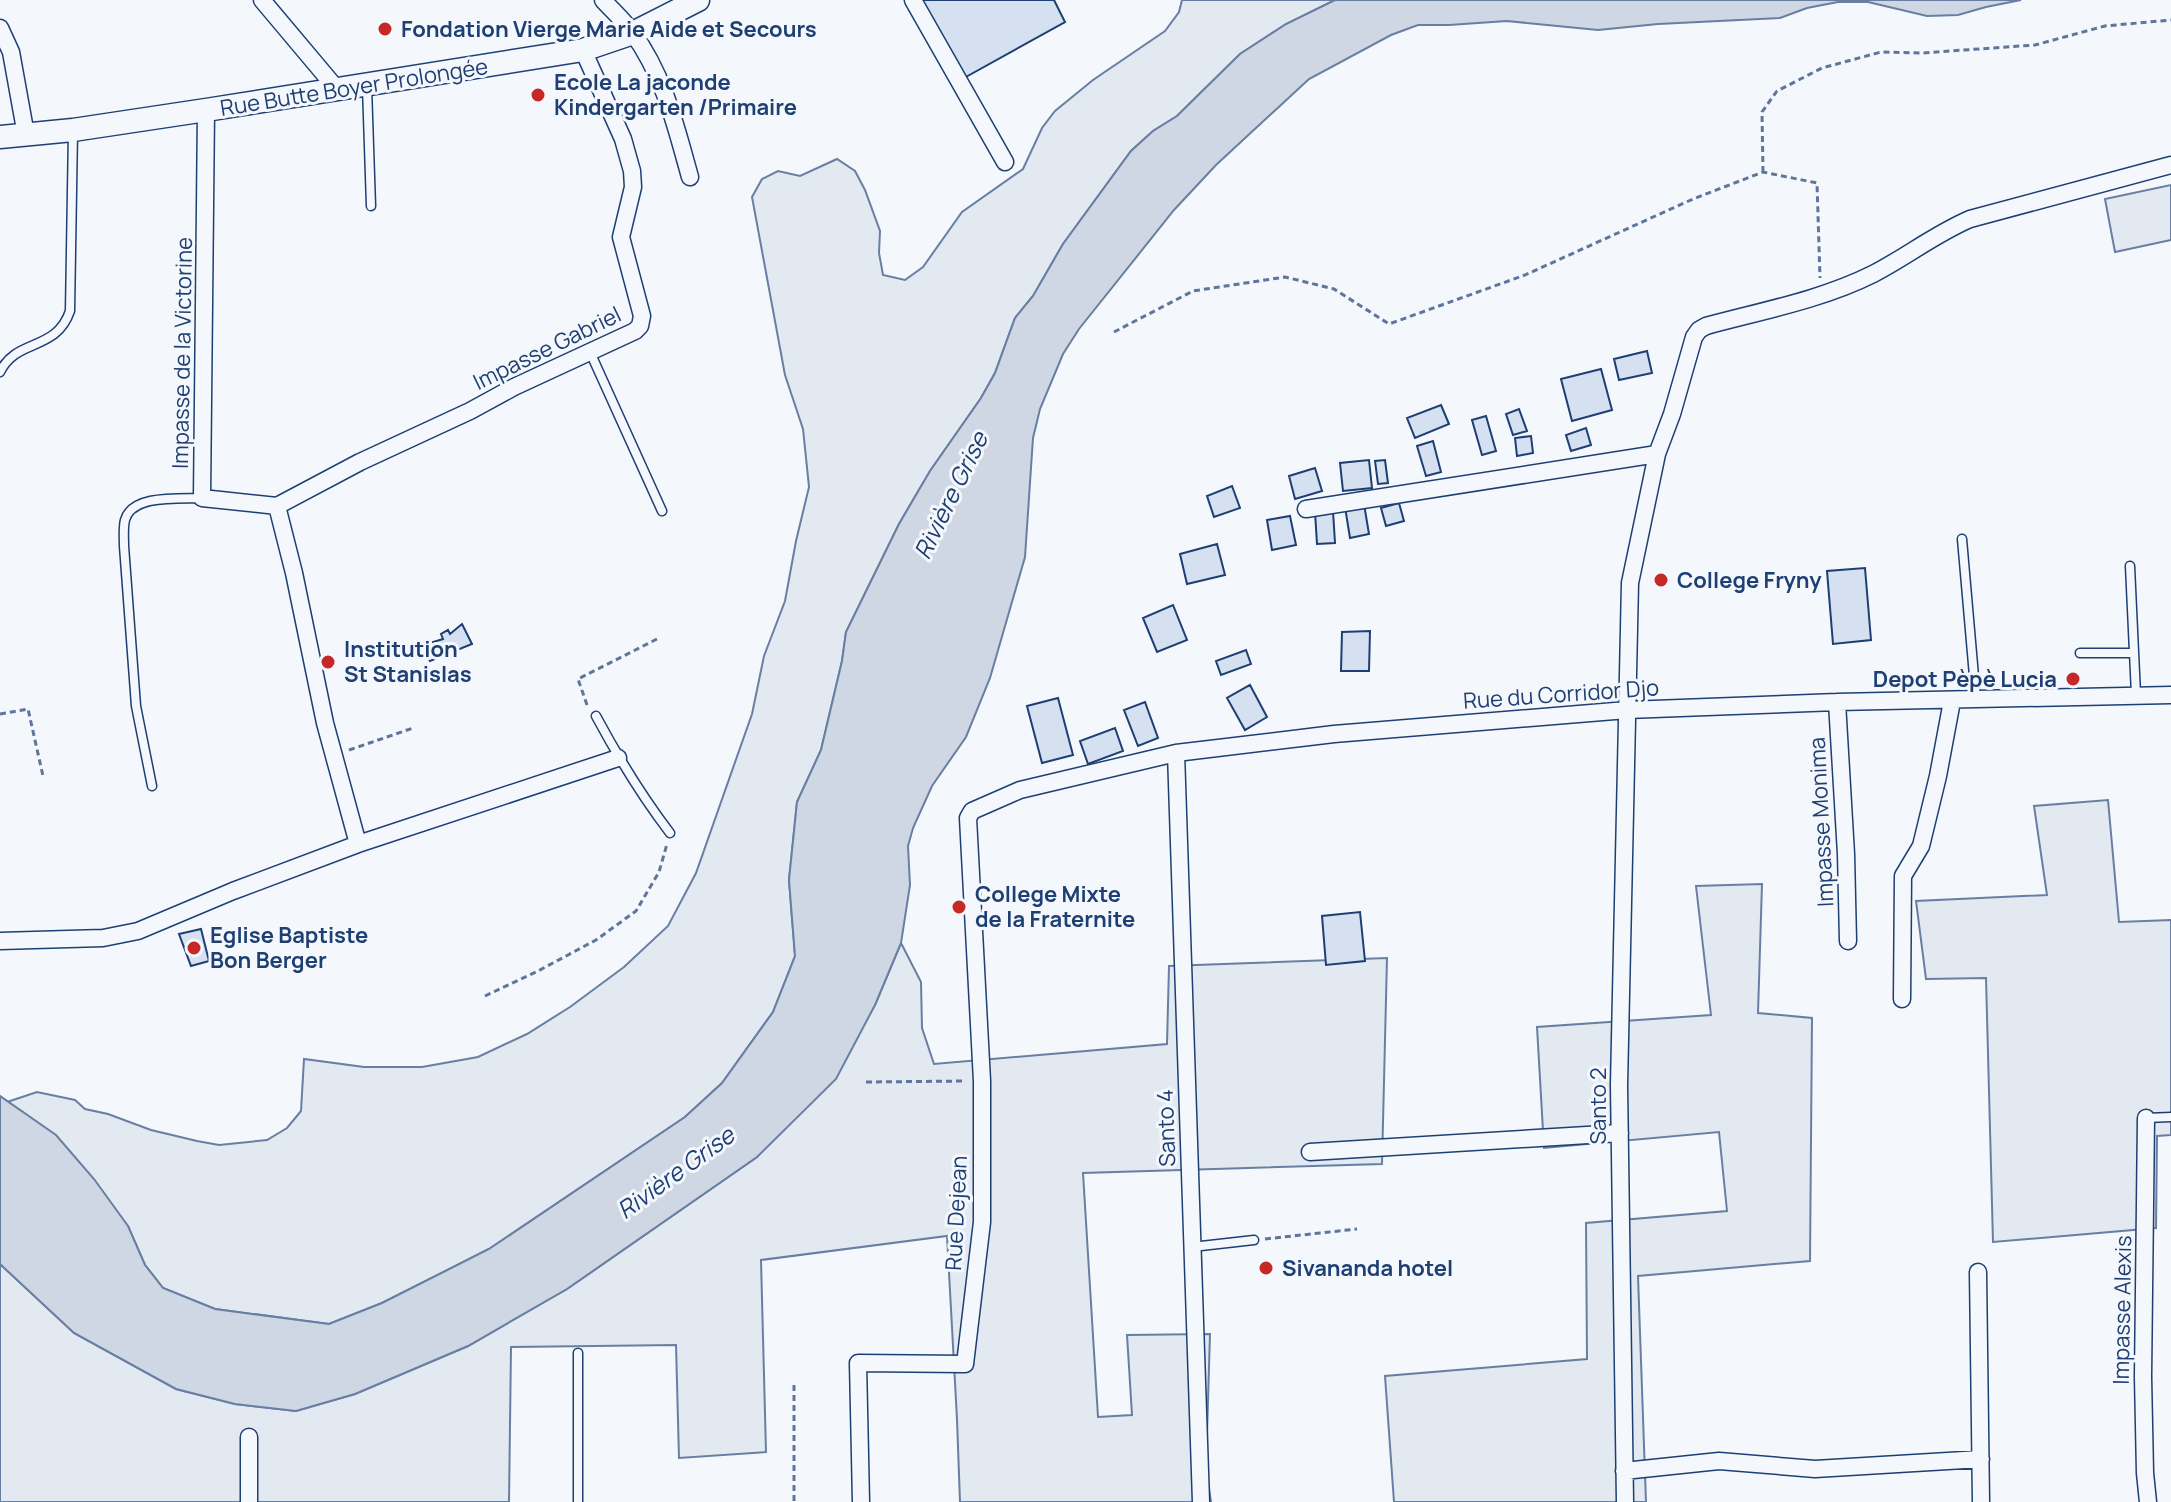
<svg xmlns="http://www.w3.org/2000/svg" width="2171" height="1502" viewBox="0 0 2171 1502" font-family="Manrope,sans-serif">
<style>
.green{fill:#e3e9f0;stroke:#687fa3;stroke-width:2}
.water{fill:#cfd7e4;stroke:#687fa3;stroke-width:2}
.building{fill:#d5e0f0;stroke:#1d3f73;stroke-width:2}
.lines{fill:none;stroke-linecap:round;stroke-linejoin:round}
.service-casing{stroke:#1d3f73;stroke-width:11}
.minor-casing{stroke:#1d3f73;stroke-width:19}
.tertiary-casing{stroke:#1d3f73;stroke-width:25}
.path{stroke:#5e769c;stroke-width:3;stroke-dasharray:6 4;stroke-linecap:butt}
.service{stroke:#f4f7fb;stroke-width:8}
.minor{stroke:#f4f7fb;stroke-width:16}
.tertiary{stroke:#f4f7fb;stroke-width:22}
.poi-dot{fill:#c62828;stroke:#f4f7fb;stroke-width:3}
.labels{text-anchor:middle;dominant-baseline:central;stroke-width:6;stroke-linejoin:round;paint-order:stroke}
.poi-label{font-size:22px;font-weight:bold;fill:#1d3f73;stroke:#f4f7fb;text-anchor:start}
.street-label{font-size:22px;fill:#1d3f73;stroke:#f4f7fb}
.water-label{font-size:24px;font-style:italic;fill:#1d3f73;stroke:#f4f7fb}
</style>
<rect width="100%" height="100%" fill="#f4f7fb"/>
<!-- green -->
<path class="green" d="M1182 0H1335L1286 24 1240 54 1177 116 1153 131 1131 151 1063 244 1033 296 1015 318 995 373 981 398 930 471 899 524 846 632 842 661 821 750 797 802 789 880 795 956 773 1012 722 1083 685 1117 489 1249 382 1303 329 1324 215 1309 163 1288 145 1265 128 1226 7 1102 37 1092 75 1100 85 1109 108 1114 151 1130 197 1141 219 1145 267 1140 287 1128 301 1111 304 1059 364 1067H422L478 1057 527 1034 570 1007 624 967 668 926 696 873 752 714 764 656 785 601 796 541 809 487 803 429 785 375 752 197 762 179 778 171 800 176 837 159 855 171 865 190 880 231 879 253 883 275 905 280 923 267 962 212 1023 169 1042 128 1055 111 1093 80 1165 31 1179 12Z
M2171 185V240L2115 252 2105 199Z
M2108 800 2119 922 2171 920V1135L2157 1136 2156 1228 1993 1242 1986 978 1926 979 1916 901 2047 895 2034 806Z
M1762 884 1758 1013 1812 1018 1810 1261 1638 1276 1646 1502H1394L1385 1376 1587 1359 1586 1223 1727 1211 1719 1132 1544 1148 1537 1027 1711 1015 1696 886Z
M901 943 921 982 922 1028 934 1064 1167 1044 1169 966 1387 958 1382 1164 1083 1173 1098 1417 1132 1415 1127 1335 1210 1334 1206 1468 1211 1502H960L957 1419 947 1236 761 1260 766 1452 679 1458 676 1345 511 1347 509 1502H0V1264L74 1333 176 1389 235 1404 296 1411 355 1394 468 1346 567 1289 757 1157 875 1005Z"/>
<!-- water -->
<path class="water" d="M1335 0H2021L1986 7 1958 15 1927 16 1868 2H1838L1807 8 1780 18 1658 24 1598 30 1507 21 1449 25H1418L1391 35 1309 79 1216 165 1174 210 1079 329 1063 354 1040 409 1033 438 1025 557 990 678 966 737 932 786 913 828 908 846 910 885 901 943 875 1005 836 1079 757 1157 567 1289 468 1346 355 1394 296 1411 235 1404 176 1389 74 1333 0 1264V1096L56 1135 94 1179 128 1226 145 1265 163 1288 215 1309 329 1324 382 1303 489 1249 685 1117 722 1083 773 1012 795 956 789 880 797 802 821 750 842 661 846 632 899 524 930 471 981 398 995 373 1015 318 1033 296 1063 244 1131 151 1153 131 1177 116 1240 54 1286 24Z"/>
<!-- building -->
<path class="building" d="M918 0H1054L1065 22 964 78Z
M1647 351 1652 373 1619 380 1614 359Z
M1601 369 1612 410 1572 421 1561 379Z
M1441 405 1449 424 1415 438 1407 418Z
M1519 409 1527 431 1513 435 1506 414Z
M1486 416 1496 451 1482 455 1472 420Z
M1586 428 1591 445 1571 451 1566 435Z
M1531 436 1533 453 1517 456 1515 438Z
M1433 441 1441 472 1426 476 1417 446Z
M1369 460 1372 488 1343 491 1340 463Z
M1385 460 1388 483 1378 484 1375 461Z
M1315 468 1322 491 1295 499 1289 476Z
M1232 486 1240 508 1214 517 1207 496Z
M1399 503 1404 521 1386 526 1381 508Z
M1364 504 1369 534 1350 538 1345 507Z
M1333 511 1335 543 1317 544 1315 512Z
M1290 516 1296 545 1272 550 1267 520Z
M1217 544 1225 575 1187 584 1180 554Z
M1865 568 1871 640 1833 644 1827 571Z
M1173 605 1187 640 1157 652 1143 618Z
M462 624 472 644 430 661 424 651 436 646 433 642 443 639 441 634 448 630 450 634Z
M1370 631 1369 671H1341L1342 632Z
M1246 650 1251 664 1221 675 1216 661Z
M1250 685 1267 717 1245 730 1227 698Z
M1058 698 1073 755 1042 763 1027 706Z
M1145 702 1158 738 1138 746 1124 710Z
M1115 728 1123 751 1088 764 1080 741Z
M1360 912 1365 961 1326 965 1322 916Z
M201 929 209 961 191 966 179 934Z"/>
<g class="lines">
<!-- service casing -->
<g class="service-casing">
<path id="service" d="M367 87 371 206
M590 352 662 511
M0 372C16 338 56 352 70 311L73 131
M1962 539 1976 699
M2130 566 2136 695
M2080 653H2134
M596 716C618 757 641 795 670 833
M152 786 136 706 124 546C124 537 123 528 125 520 132 494 180 499 202 498
M2146 1118 2171 1117
M1192 1247 1254 1240
M578 1353V1502"/>
</g>
<!-- minor casing -->
<g class="minor-casing">
<path id="minor" d="M262 0 336 88
M603 0C613 11 624 21 632 32 664 75 676 127 690 177
M913 0 1005 162
M0 28 11 52 26 135
M206 110 202 498 277 506 360 462 470 411 514 387 635 331 640 326 642 316 621 237 633 187 632 171 623 139 583 50
M277 506 294 573 325 723 358 844
M1306 509 1657 454
M1837 702 1846 854 1848 941
M1176 753 1201 1502
M0 941 103 938 138 931 233 891 358 844 618 758
M1902 999 1903 876 1921 846 1938 776 1952 701
M2146 1118 2143 1377 2145 1473 2148 1502
M1310 1152 1620 1133
M1978 1272 1981 1502
M249 1437V1502
M1624 1471 1719 1461 1815 1469 1981 1459
M861 1502 858 1363 965 1364 982 1222V1081L968 818 972 811 1020 790 1176 753 1334 734 1627 710 1837 702 2171 695
M1625 1502 1619 1085 1630 583 1657 454 1672 414 1694 337 1699 330 1706 326C1761 311 1821 300 1873 274 1906 257 1935 234 1970 219L2171 165"/>
</g>
<!-- tertiary casing -->
<g class="tertiary-casing">
<path id="tertiary" d="M0 137 73 130 206 110 583 50 633 33 698 0"/>
</g>
<!-- path -->
<path class="path" d="M1763 172 1762 112 1777 91 1822 68 1881 52 1922 53 2035 45 2105 26 2171 20
M1114 332 1193 291 1285 277 1334 289 1389 324 1525 275 1693 199 1763 172 1817 183 1820 278
M587 705 578 679 657 639
M0 714 28 709 43 776
M349 750 413 728
M485 996 538 971 596 940 636 911 659 872 667 844
M866 1082 966 1081
M1265 1239 1357 1229
M794 1385V1502"/>
<!-- service -->
<use href="#service" class="service"/>
<!-- minor -->
<use href="#minor" class="minor"/>
<!-- tertiary -->
<use href="#tertiary" class="tertiary"/>
</g>
<!-- markers -->
<g class="poi-dot">
<circle cx="385" cy="29" r="8"/>
<circle cx="538" cy="95" r="8"/>
<circle cx="1661" cy="580" r="8"/>
<circle cx="328" cy="662" r="8"/>
<circle cx="2073" cy="679" r="8"/>
<circle cx="959" cy="907" r="8"/>
<circle cx="194" cy="948" r="8"/>
<circle cx="1266" cy="1268" r="8"/>
</g>
<g class="labels">
<!-- poi labels -->
<g class="poi-label">
<text x="401" y="29">Fondation Vierge Marie Aide et Secours</text>
<text x="554" y="82">Ecole La jaconde<tspan x="554" dy="25">Kindergarten /Primaire</tspan></text>
<text x="1677" y="580">College Fryny</text>
<text x="344" y="649">Institution<tspan x="344" dy="25">St Stanislas</tspan></text>
<text x="2057" y="679" text-anchor="end">Depot Pèpè Lucia</text>
<text x="975" y="894">College Mixte<tspan x="975" dy="25">de la Fraternite</tspan></text>
<text x="210" y="935">Eglise Baptiste<tspan x="210" dy="25">Bon Berger</tspan></text>
<text x="1282" y="1268">Sivananda hotel</text>
</g>
<!-- street labels -->
<g class="street-label">
<text transform="translate(354 87) rotate(-9)">Rue Butte Boyer Prolongée</text>
<text transform="translate(547 348) rotate(-26)">Impasse Gabriel</text>
<text transform="translate(182 353) rotate(-89)">Impasse de la Victorine</text>
<text transform="translate(1561 694) rotate(-4)">Rue du Corridor Djo</text>
<text transform="translate(1821 822) rotate(-93)">Impasse Monima</text>
<text transform="translate(1598 1106) rotate(-90)">Santo 2</text>
<text transform="translate(1166 1128) rotate(-92)">Santo 4</text>
<text transform="translate(956 1213) rotate(-87)">Rue Dejean</text>
<text transform="translate(2122 1310) rotate(-89)">Impasse Alexis</text>
</g>
<!-- water labels -->
<g class="water-label">
<text transform="translate(950 495) rotate(-64)">Rivière Grise</text>
<text transform="translate(675 1172) rotate(-36)">Rivière Grise</text>
</g>
</g>
</svg>
